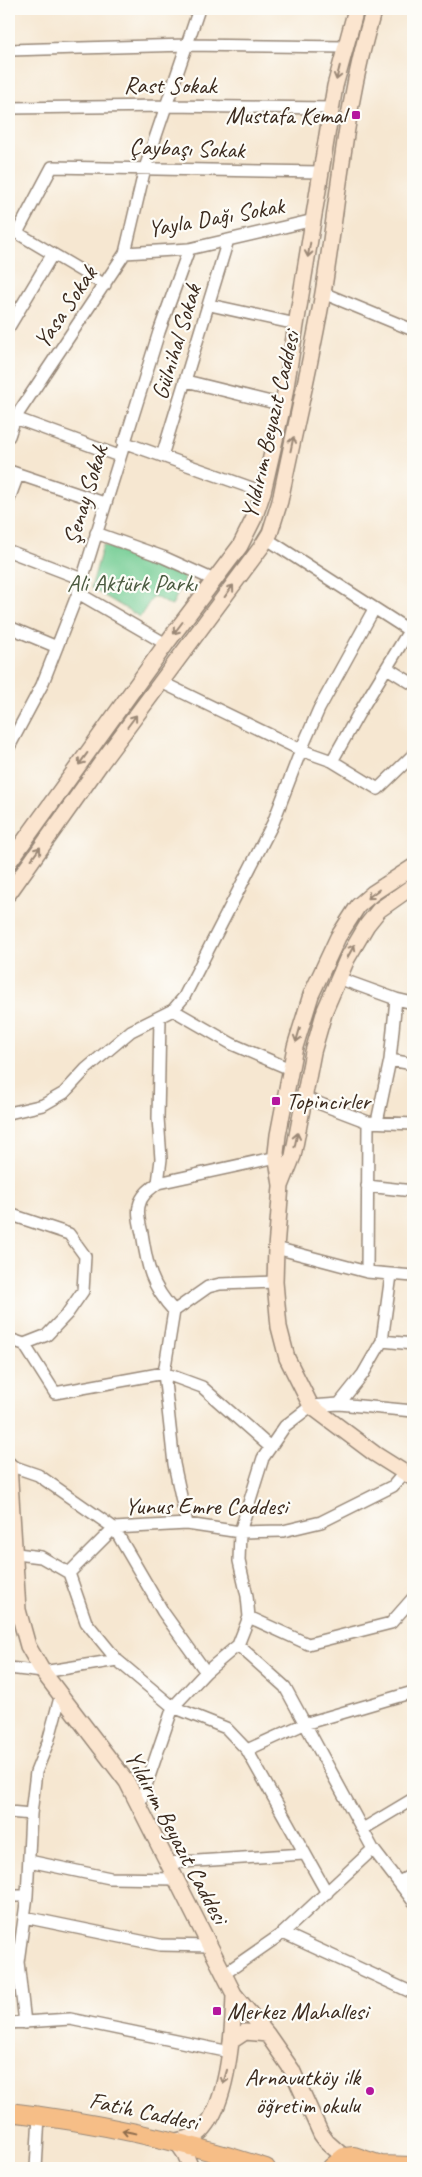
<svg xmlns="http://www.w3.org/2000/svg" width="422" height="2177" viewBox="0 0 422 2177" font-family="Caveat,sans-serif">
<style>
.park{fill:#72cc93;stroke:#567b58}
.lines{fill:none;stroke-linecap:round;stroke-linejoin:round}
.street-casing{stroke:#988878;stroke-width:14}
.secondary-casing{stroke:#988878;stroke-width:18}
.primary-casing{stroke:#988878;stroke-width:20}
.street{stroke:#fff;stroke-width:11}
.secondary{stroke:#fbe5cf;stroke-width:15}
.primary{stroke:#f6be87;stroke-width:18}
.oneway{stroke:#9b8876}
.oneway2{stroke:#8f6d4d}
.poi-dot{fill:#b5179e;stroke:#fdfcf7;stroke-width:2}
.labels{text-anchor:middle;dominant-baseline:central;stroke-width:4.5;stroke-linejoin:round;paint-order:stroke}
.street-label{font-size:24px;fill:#3b2a1e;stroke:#fdfcf7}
.poi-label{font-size:24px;fill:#3b2a1e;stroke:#fdfcf7;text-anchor:end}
.park-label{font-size:24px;fill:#4c5b41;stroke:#fdfcf7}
</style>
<rect width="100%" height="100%" fill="#fdfcf7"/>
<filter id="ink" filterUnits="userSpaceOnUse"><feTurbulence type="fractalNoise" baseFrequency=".02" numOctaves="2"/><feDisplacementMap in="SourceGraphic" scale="10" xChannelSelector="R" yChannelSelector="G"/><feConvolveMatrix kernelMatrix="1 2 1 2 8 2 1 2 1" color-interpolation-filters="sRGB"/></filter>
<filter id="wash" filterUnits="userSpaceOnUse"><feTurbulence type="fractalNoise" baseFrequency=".0096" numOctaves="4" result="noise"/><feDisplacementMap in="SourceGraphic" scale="20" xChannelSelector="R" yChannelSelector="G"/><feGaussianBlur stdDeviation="1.12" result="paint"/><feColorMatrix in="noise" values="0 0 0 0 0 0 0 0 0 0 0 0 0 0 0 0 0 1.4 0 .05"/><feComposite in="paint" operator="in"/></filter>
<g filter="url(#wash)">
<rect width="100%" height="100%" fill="#f6e7d1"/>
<!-- park -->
<path class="park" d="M103 545 185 577 172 606 153 596 140 617 91 588Z"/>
</g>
<g filter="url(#ink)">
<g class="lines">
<!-- street casing -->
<g class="street-casing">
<path id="street" d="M9 50 187 45 345 47
M9 108 166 106 332 108
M9 228 105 285
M17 233 52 167 320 172
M125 253 189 249 314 220
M323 293 413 330
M210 305 296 324
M9 327 52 255
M186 381 283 405
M15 418 119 456
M9 436 15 418 125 253 145 168 199 9
M123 442 263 492
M162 456 228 240
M9 471 104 503
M9 499 18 475
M96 533 163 557 214 580
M267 539 413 633
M9 551 82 579
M78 593 166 644
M9 627 57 647
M387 668 413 684
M161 682 301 750 332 761 378 789 413 755
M9 747 42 685 78 593 159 332 189 249
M332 761 359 713 409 631
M338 978 396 999 413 1003
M173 1010 232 1044 290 1069
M160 1018 158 1118 161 1159 158 1183C150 1189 141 1195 139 1206 137 1215 140 1225 142 1233 147 1266 151 1286 174 1311
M390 1060 413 1064
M305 1098 368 1122 413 1124
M9 1113 43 1105 64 1093 86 1069 131 1031 173 1010 184 997 273 823 301 750 319 709 374 609
M377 1122 390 1060 396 999
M158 1183 277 1157
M367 1186 413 1191
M9 1214 69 1234 85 1256 83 1291 67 1314 47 1335 24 1344
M276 1248 367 1272 413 1276
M367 1272 368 1122
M9 1339 24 1344 55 1393 164 1373 202 1387 270 1447
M382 1341 413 1344
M339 1404 413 1411
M9 1465 38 1475 114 1528 187 1524 240 1532 283 1531 321 1522 393 1486 405 1472
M187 1524 174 1464 164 1373 174 1311 208 1287 220 1284 275 1282
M9 1553 41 1557 69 1573
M249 1617 308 1644 391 1623 413 1598
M238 1645 285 1687 373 1849 413 1901
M9 1668 43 1672 117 1660
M206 1672 163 1612 114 1528 69 1573 86 1622 117 1660 173 1707 226 1728 247 1750 304 1724 413 1692
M247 1750 327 1893
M139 1806 173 1707 206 1672 238 1645 249 1617 247 1596 239 1561 240 1532 263 1458 285 1426 311 1406 339 1404 363 1374 382 1341 391 1275
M9 1812 31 1814
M363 1829 413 1799
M29 1861 110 1878 176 1879
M167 1863 304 1854
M399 1882 413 1874
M9 1896H27
M24 1917 160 1945 211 1946
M283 1933 413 1993
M224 1974 283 1933 373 1849
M9 2023 70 2019 230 2052
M25 2023 18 1962 27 1896 31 1814 36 1772 48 1742 61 1694
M36 2168 39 2116"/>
</g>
<!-- secondary casing -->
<g class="secondary-casing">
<path id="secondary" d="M9 862 166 644 240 546 255 516 263 492 283 405 335 86 356 9
M413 886 379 910 367 925 347 959 325 1010 313 1052 293 1156 281 1186 276 1248 275 1282 279 1327 287 1358 311 1406 375 1454 413 1478
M9 893 101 763 262 546 270 533 280 501C294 432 311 363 323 293 339 198 345 101 374 9
M281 1185 276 1153 278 1135 295 1047 311 995 338 937 358 906 373 893 413 867
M9 1465 18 1610 28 1646 43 1672 127 1782 234 1994 267 2034 292 2070 321 2134 327 2142 344 2157
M233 2040 245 2032 267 2034
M191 2168 185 2154 176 2141C184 2139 192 2138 198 2134 229 2109 233 2030 234 1994"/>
</g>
<!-- primary casing -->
<g class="primary-casing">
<path id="primary" d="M9 2112C96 2122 182 2141 266 2168
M331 2168 344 2157 354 2156 381 2165 413 2166"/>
</g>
<!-- street -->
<use href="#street" class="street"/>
<!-- secondary -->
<use href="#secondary" class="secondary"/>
<!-- primary -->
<use href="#primary" class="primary"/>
</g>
<!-- one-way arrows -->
<defs><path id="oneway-shaft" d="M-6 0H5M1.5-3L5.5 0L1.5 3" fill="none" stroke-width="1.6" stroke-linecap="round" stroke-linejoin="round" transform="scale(1.25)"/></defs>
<g class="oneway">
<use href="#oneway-shaft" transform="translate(338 73) rotate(104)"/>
<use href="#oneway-shaft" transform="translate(309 250) rotate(100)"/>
<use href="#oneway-shaft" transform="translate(292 444) rotate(-78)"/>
<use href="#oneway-shaft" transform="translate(229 591) rotate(-54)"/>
<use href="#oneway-shaft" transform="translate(178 628) rotate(127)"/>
<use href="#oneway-shaft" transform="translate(132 721) rotate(-53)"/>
<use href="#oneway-shaft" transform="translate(83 759) rotate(126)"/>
<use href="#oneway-shaft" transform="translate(36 853) rotate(-54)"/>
<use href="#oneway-shaft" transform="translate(373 894) rotate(143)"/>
<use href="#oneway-shaft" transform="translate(351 951) rotate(-61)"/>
<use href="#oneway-shaft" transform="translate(298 1035) rotate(106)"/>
<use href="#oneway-shaft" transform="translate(296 1140) rotate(-78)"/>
<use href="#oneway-shaft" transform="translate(225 2077) rotate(106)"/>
</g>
<use class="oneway2" href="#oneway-shaft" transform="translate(129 2132) rotate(-169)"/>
</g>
<!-- markers -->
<g class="poi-dot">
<rect x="351" y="110" width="10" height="10" rx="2.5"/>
<rect x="271" y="1096" width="10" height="10" rx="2.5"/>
<rect x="212" y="2006" width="10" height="10" rx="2.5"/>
<circle cx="370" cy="2091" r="5"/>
</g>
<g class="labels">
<!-- street labels -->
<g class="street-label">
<text x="170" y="85">Rast Sokak</text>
<text transform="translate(187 148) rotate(2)">Çaybaşı Sokak</text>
<text transform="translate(216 217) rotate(-10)">Yayla Dağı Sokak</text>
<text transform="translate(65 307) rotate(-56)">Yasa Sokak</text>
<text transform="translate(176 342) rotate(-73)">Gülnihal Sokak</text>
<text transform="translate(270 425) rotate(-77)">Yıldırım Beyazıt Caddesi</text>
<text transform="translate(85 495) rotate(-73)">Şenay Sokak</text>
<text x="206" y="1506">Yunus Emre Caddesi</text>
<text transform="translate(177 1837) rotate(62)">Yıldırım Beyazıt Caddesi</text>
<text transform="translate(144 2111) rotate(12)">Fatih Caddesi</text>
</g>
<!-- poi labels -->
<g class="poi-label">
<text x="346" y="115">Mustafa Kemal</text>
<text x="286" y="1101" text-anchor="start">Topincirler</text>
<text x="227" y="2011" text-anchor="start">Merkez Mahallesi</text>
<text x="360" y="2077">Arnavutköy ilk<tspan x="360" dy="28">öğretim okulu</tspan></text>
</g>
<!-- park labels -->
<g class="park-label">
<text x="132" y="583">Ali Aktürk Parkı</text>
</g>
</g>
<!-- margin -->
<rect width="422" height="2177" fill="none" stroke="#fdfcf7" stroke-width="30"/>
</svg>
